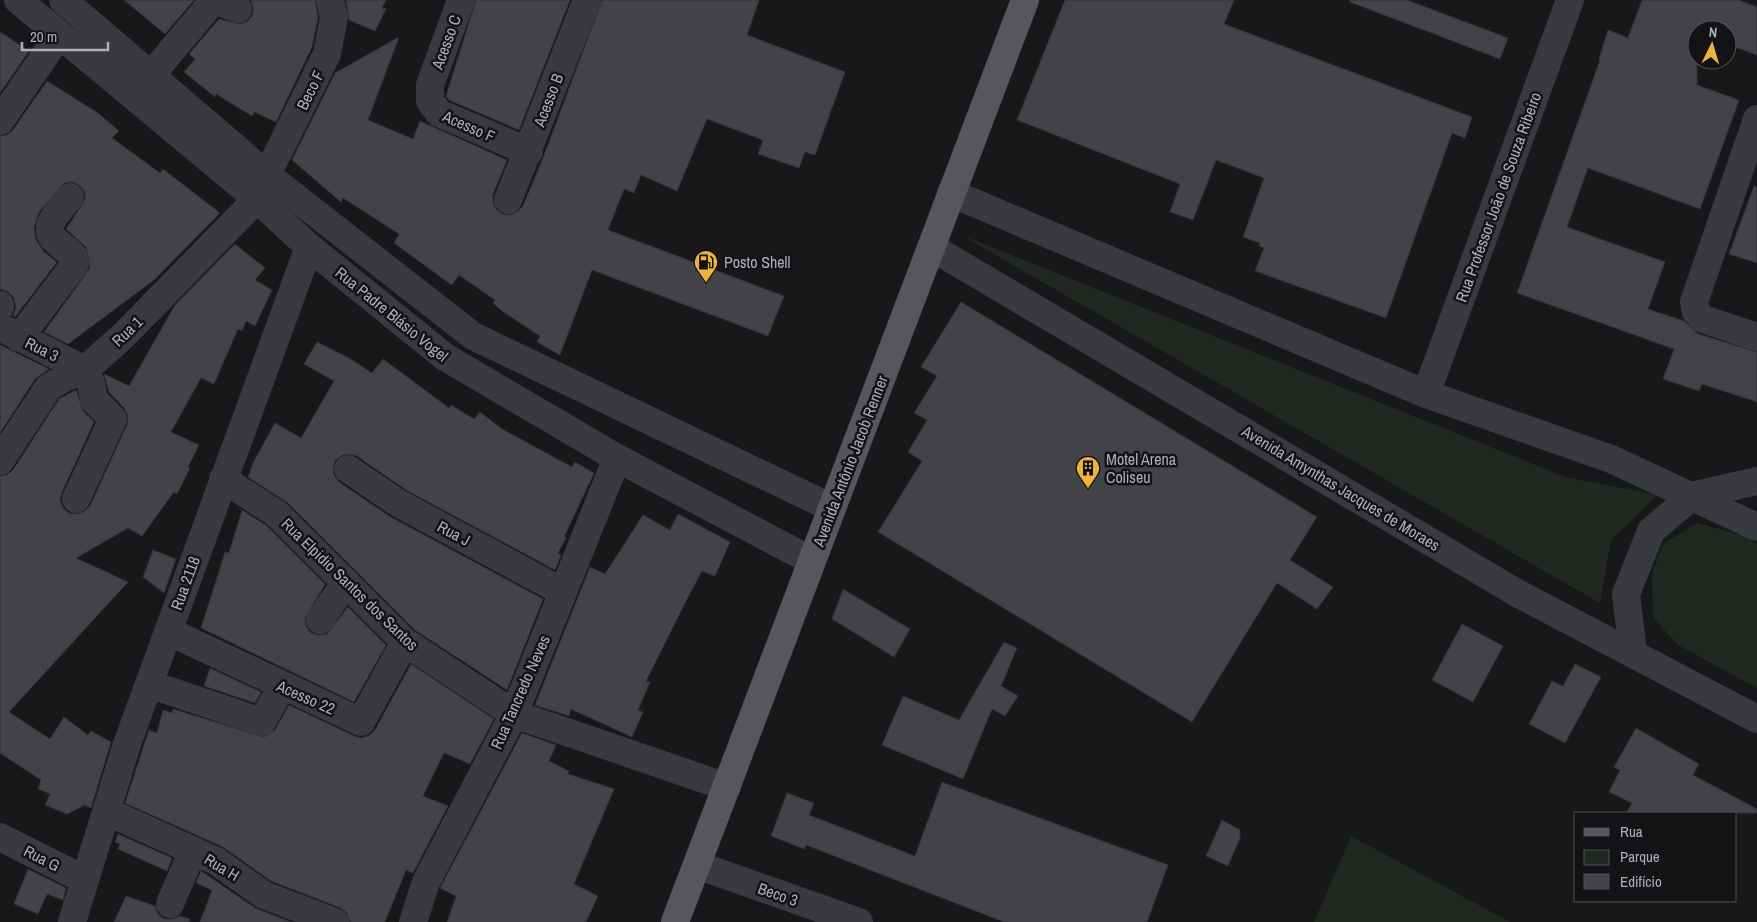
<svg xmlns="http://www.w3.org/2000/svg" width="1757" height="922" viewBox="0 0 1757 922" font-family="'Archivo Narrow',sans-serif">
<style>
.green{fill:#202821}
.building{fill:#424347;stroke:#323236}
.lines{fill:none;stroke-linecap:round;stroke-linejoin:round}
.minor{stroke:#393a3f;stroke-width:28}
.major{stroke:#55575d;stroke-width:28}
.labels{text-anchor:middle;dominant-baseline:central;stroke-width:5;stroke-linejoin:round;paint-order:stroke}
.street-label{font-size:16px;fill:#aaafb9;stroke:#131315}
.poi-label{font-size:16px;fill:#aaafb9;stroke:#131315;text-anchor:start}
</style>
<rect width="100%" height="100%" fill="#18181a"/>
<!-- green -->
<path class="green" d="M961 235 1565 477 1658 495 1611 540 1600 603Z
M1697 523 1745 536 1757 544V688L1678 645 1653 617 1652 573 1663 544Z
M1351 836 1510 922H1314Z"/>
<!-- building -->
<path class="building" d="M124 0H194L165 34Z
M251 0H315L318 17 312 47 276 122 254 112 252 116 216 94 215 97 184 72 195 59 189 54 219 19 240 24 248 21 253 14V7Z
M346 0H386L382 8 386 9 375 31 349 20Z
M476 0H570L519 130 449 100 446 96Z
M602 0H759L747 35 845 72 815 155 805 152 799 168 758 154 763 140 707 119 677 191 641 175 634 193 624 189 608 230 784 296 768 336 592 270 560 355 537 342 540 336 502 311 493 303 495 300 459 275 452 285 442 278 394 243 399 234 343 198 341 202 292 160 335 73 399 37 368 120 413 139 420 121 507 160 493 194V203L496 209 502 214 510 215 517 212 523 206 543 158Z
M1065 0H1234L1224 24 1472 117 1465 138 1452 133 1386 318 1255 271 1264 248 1259 246 1260 243 1243 237 1264 178 1216 160 1193 220 1170 212 1180 184 1017 120Z
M1350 0H1407L1508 38 1500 59 1350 2Z
M1642 0H1739L1757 7V55L1727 44V30H1697V85L1739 100 1700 209 1588 168 1567 227 1665 262 1648 309 1684 321 1698 334 1757 352V402L1702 384 1699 391 1663 379 1674 349 1517 293 1600 60 1599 59 1608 30 1628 38Z
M0 32 29 51 0 93Z
M47 81 98 113 119 131 112 138 160 173 163 169 220 213 154 280 68 344 44 332 90 268 86 247 66 229 85 200V192L79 185 72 182 64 183 39 212 34 228 36 240 44 252 57 262 15 317 13 316 16 307 14 298 8 292 0 289V136L7 135 13 130Z
M1754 186 1757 187V263L1729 254Z
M235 244 265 268 255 280 272 290 255 326 246 321 242 331 238 329 214 384 201 378 171 432 199 445 188 467 190 468 177 494 174 492 142 536 128 528 76 558 128 582 9 712 50 739 64 717 88 735 91 731 111 742 91 808 85 805 67 814 45 805 50 794 38 789 41 780 0 753V476L7 475 13 470 59 399 76 390 83 411 94 422 62 492 60 500 63 508 69 513 78 514 85 511 90 506 127 425 128 416 124 408 109 392 104 374 129 386 175 305Z
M961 302 1317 517 1290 560 1333 587 1317 609 1277 583 1192 722 878 532 922 461 908 452 927 420 914 413 937 376 921 367Z
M317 342 349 358 372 373 383 359 449 408 451 405 474 419 480 412 502 429 572 467 575 462 594 473 564 537 566 538 558 553 561 555 555 570 406 490 357 456 350 454 342 455 335 461 333 467 334 475 339 482 389 516 543 599 507 690 415 630 288 503 248 477 253 463 275 423 301 438 334 381 304 364Z
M0 345 49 369 35 379 0 433Z
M242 510 267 526 325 584 305 618 306 626 311 633 318 635 327 634 348 607 386 645 354 702 201 628 225 552 229 553Z
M678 514 730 542 715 576 702 571 686 601 646 681 650 682 638 710 643 712 632 737 571 709 569 716 535 705 590 567 605 574 643 515 670 530Z
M153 550 176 559 164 593 143 577Z
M843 589 910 629 894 657 832 619Z
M1462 624 1503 646 1473 702 1432 680Z
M1004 642 1017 648 1001 686 1018 696 1005 716 992 709 963 779 882 745 903 696 959 720Z
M411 664 494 719 470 764 444 753 423 796 448 806 413 873 406 870 385 922H350L347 913 341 908 271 881 223 847 125 803 149 730 157 733 163 710 172 713 173 709 264 737 275 730 289 705 354 736 362 738 370 735 375 730Z
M1575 664 1601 677 1565 743 1529 724 1552 681 1563 686Z
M210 668 261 692 255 703 204 686Z
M1636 728 1699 764 1693 775 1757 809V813H1626L1632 803 1609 792 1620 770 1614 767Z
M522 733 556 745 549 761 569 771 568 774 614 789 574 884 598 896 586 922H447L456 896 440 888Z
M942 782 1168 865 1147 922H1004L806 845 804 849 771 836 787 793 814 803 809 815 915 856Z
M1222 820 1240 830V838L1228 866 1206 856Z
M118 834 172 858 167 871 118 849 120 844 115 842Z
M28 869 66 888 63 900 47 894 38 914 14 904Z
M201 871 255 908 291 922H200L212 890 196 883Z
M126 896 155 906 158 914 164 919H172L180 916 190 919 189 922H114Z"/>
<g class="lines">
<!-- minor -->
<path class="minor" d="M18 0 257 199 309 247 445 357 617 458 812 561
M63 0 267 175 473 336 832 508
M461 0 430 85V101L439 113 529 152
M151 75 214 0 238 9
M1757 119 1694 302 1696 312 1703 319 1757 337
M0 121 59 35
M267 175 327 54 334 17 330 0
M951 193 1426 394 1611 459 1757 527
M508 200 587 0
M931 247 1517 593 1757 719
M0 305V307
M0 327 85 370
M19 338 75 264 74 257C69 250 62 247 56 241 39 228 61 209 70 197
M1426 394 1570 0
M0 461 48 388 64 378 85 370 124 335 257 199
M348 469 398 503 563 592
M223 479 277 514 405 642 514 714 727 787
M76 499 113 419 94 400 91 383 85 370
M320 620 346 582
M168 631 361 722 405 642
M1633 652 1626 594 1651 531 1692 496 1757 481
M149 684 262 722 282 686
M108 812 216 861 264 895 335 922
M0 837 85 880
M697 865 859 922
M170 904 193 850
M72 922 127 744 309 247
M413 922 426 882 514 714 617 458"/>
<!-- major -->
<path class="major" d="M675 922 1025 0"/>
</g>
<!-- icons -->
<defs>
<g id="fuel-pin" transform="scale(1.25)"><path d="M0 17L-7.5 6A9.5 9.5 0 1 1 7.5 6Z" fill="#ecb43e" stroke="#131315"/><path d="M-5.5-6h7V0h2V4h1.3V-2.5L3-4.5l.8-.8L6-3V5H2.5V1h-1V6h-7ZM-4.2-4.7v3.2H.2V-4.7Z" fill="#111"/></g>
<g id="building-pin" transform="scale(1.25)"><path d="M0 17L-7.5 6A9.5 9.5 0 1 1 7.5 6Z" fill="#ecb43e" stroke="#131315"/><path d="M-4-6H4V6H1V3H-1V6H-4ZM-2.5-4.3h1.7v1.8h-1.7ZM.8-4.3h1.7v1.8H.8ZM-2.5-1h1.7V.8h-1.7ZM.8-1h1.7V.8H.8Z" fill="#111"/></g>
</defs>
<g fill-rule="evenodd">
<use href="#fuel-pin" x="706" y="262"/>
<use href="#building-pin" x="1088" y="468"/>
</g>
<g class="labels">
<!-- street labels -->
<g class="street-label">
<text transform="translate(446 42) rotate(-70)">Acesso C</text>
<text transform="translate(310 90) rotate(-64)">Beco F</text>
<text transform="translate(548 100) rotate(-69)">Acesso B</text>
<text transform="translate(469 126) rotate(24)">Acesso F</text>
<text transform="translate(1498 197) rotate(-70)">Rua Professor João de Souza Ribeiro</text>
<text transform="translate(392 314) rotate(39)">Rua Padre Blásio Vogel</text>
<text transform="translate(127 331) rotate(-44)">Rua 1</text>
<text transform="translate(42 349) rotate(26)">Rua 3</text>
<text transform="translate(850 461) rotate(-69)">Avenida Antônio Jacob Renner</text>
<text transform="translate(1341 488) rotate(31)">Avenida Amynthas Jacques de Moraes</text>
<text transform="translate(454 533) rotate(28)">Rua J</text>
<text transform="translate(185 583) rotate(-70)">Rua 2118</text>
<text transform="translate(350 584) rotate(44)">Rua Elpidio Santos dos Santos</text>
<text transform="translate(520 692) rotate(-66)">Rua Tancredo Neves</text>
<text transform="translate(306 697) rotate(24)">Acesso 22</text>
<text transform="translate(42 858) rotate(27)">Rua G</text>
<text transform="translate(222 867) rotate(31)">Rua H</text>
<text transform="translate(778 894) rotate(19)">Beco 3</text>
</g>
<!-- poi labels -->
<g class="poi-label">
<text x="724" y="262">Posto Shell</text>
<text x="1106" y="459">Motel Arena<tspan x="1106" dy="18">Coliseu</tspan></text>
</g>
</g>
<!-- legend -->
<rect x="1574" y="812" width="162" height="90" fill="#131315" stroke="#4f5157"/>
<rect x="1584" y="828" width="25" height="8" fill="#55575d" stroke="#4f5157"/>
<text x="1620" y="837" font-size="15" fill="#aaafb9">Rua</text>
<rect x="1584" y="850" width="25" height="15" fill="#202821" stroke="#4f5157"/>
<text x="1620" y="862" font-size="15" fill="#aaafb9">Parque</text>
<rect x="1584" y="874" width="25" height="15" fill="#424347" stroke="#4f5157"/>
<text x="1620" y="887" font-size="15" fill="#aaafb9">Edifício</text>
<!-- north arrow -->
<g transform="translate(1712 45) rotate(5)"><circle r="24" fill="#131315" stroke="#4f5157"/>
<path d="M0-4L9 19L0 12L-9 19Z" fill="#ecb43e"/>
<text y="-8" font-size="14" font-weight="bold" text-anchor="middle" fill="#aaafb9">N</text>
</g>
<!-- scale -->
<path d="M22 42v8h86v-8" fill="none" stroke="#aaafb9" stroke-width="2.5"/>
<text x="30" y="42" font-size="15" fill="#aaafb9" stroke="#131315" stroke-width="4" paint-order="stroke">20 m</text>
</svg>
